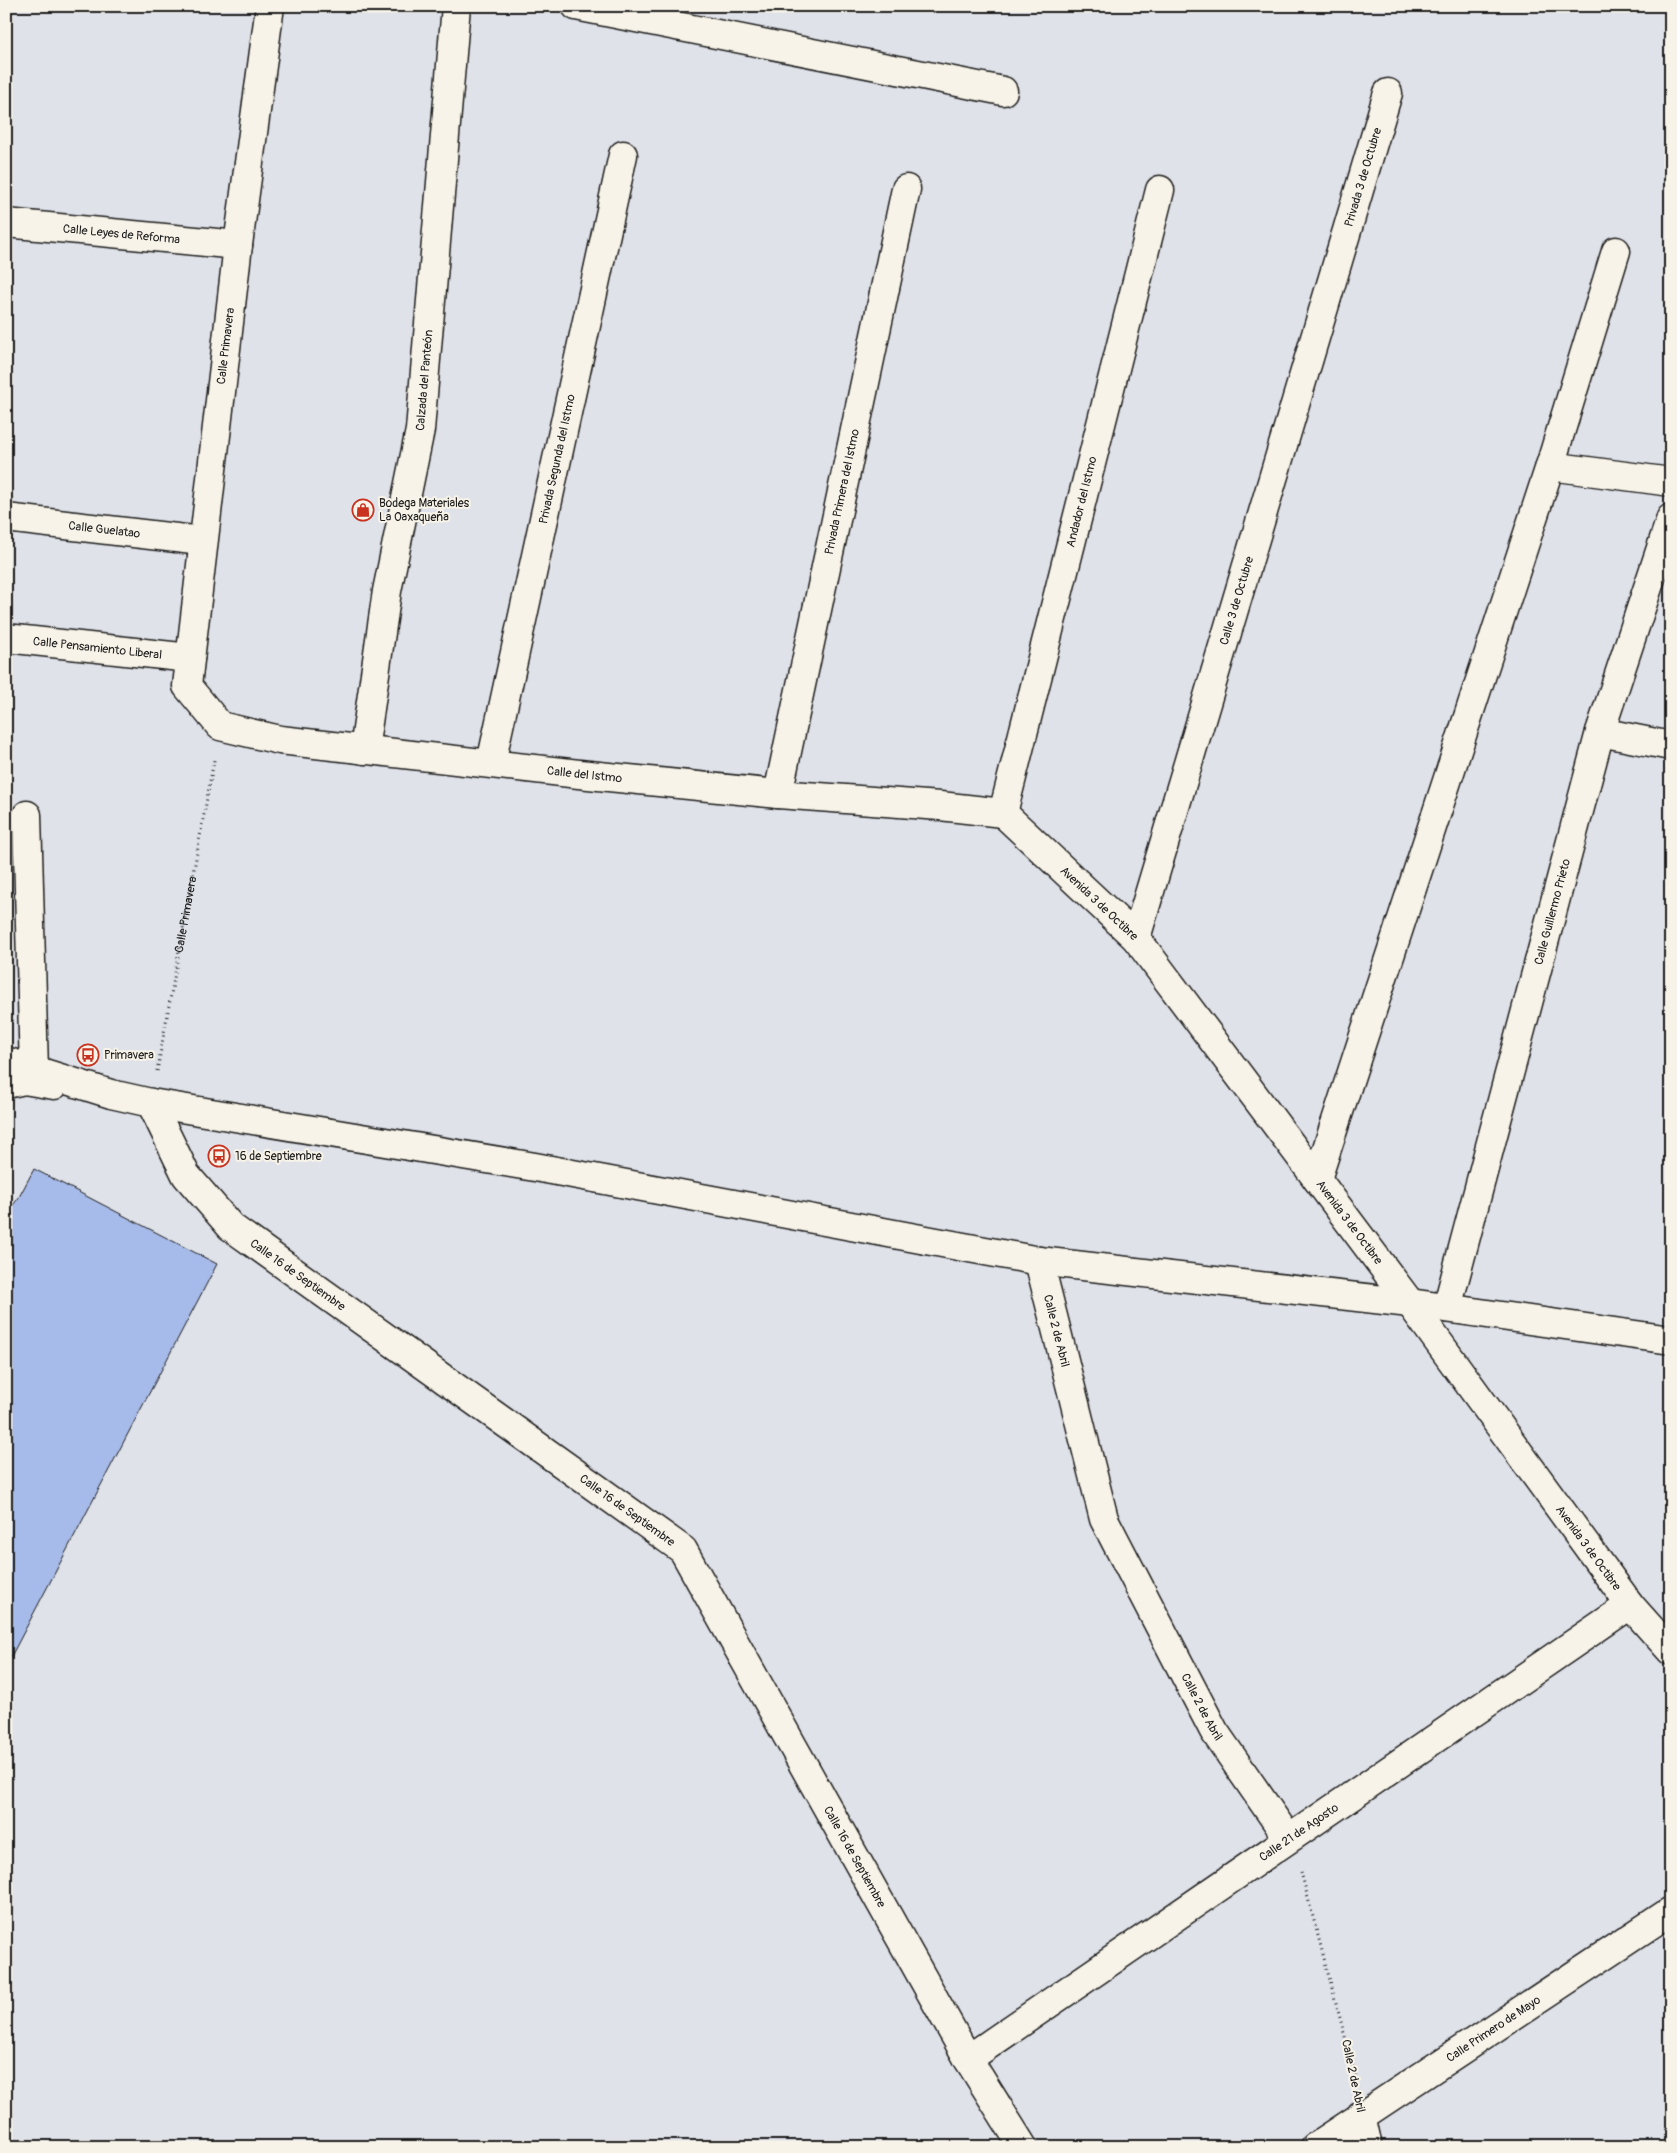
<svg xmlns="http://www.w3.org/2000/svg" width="1677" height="2153" viewBox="0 0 1677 2153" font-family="Pangolin,sans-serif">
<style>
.building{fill:#a7bbea;stroke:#1c1c1c}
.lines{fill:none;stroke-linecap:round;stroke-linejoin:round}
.street-casing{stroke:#1c1c1c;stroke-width:31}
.secondary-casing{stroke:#1c1c1c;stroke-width:31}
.path{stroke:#1c1c1c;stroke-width:3;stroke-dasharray:1 4;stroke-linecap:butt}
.street{stroke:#f7f3e8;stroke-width:28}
.secondary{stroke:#f7f3e8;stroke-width:28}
.labels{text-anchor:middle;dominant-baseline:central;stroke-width:4;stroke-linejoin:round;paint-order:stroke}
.street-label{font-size:12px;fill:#1c1c1c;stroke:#f7f3e8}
.poi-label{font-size:12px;fill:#1c1c1c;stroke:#f7f3e8;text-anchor:start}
</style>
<rect width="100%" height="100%" fill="#dfe2e9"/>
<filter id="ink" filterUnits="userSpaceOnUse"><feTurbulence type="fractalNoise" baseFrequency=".02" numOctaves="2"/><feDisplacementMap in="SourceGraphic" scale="10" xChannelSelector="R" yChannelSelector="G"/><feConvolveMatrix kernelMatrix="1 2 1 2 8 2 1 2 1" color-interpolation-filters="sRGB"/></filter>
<g filter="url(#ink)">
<!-- building -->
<path class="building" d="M34 1169 217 1264 6 1666V1213L18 1199Z"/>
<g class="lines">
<!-- street casing -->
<g class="street-casing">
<g id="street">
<path id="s2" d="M270 6 238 245 187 686 220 726 280 740 579 774 778 794 940 806 1003 813"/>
<path d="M576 6 1003 91"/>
<path id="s3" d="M6 223 238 245"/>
<path d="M1550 466 1671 482"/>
<path id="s4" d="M6 518 202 541"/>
<path id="s5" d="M6 638 190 658"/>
<path d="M1600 732 1671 746"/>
<path id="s6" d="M364 750 387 591 420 430 456 6"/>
<path id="s7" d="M491 763 623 155"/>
<path id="s8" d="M778 794 906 189"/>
<path id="s9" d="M1003 813 1136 938 1410 1303 1630 1605 1671 1651"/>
<path id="s10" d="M1003 813 1160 190"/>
<path d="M27 815 34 1071"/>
<path id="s11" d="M1136 938 1388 93"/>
<path d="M6 1084 24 1080 54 1085"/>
<path id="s12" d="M151 1103 186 1175 231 1227 683 1550 968 2059 1023 2147"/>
<path d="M1317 1179 1550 466 1616 251"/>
<path id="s13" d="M1039 1261 1104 1519 1214 1731 1288 1838"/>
<path id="s14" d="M1447 1308 1600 732 1671 518"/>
<path id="s15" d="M968 2059 1630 1605"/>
<path d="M1361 2115 1368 2147"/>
<path id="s16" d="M1315 2147 1671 1911"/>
</g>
</g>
<!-- secondary casing -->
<g class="secondary-casing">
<path id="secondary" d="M6 1061 111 1094 151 1103 535 1167 1039 1261 1410 1303 1671 1340"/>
</g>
<!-- path -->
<g class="path">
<path id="s1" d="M157 1071 214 760"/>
<path d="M1301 1872 1356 2078"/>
</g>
<!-- street -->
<use href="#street" class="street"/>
<!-- secondary -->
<use href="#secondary" class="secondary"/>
</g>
</g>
<!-- icons -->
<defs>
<g id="shop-ring" transform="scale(1.125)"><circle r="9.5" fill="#f7f3e8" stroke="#c8321e" stroke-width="1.5"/><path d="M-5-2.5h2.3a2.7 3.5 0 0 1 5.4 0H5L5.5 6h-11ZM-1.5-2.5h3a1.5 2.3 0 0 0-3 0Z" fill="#c8321e"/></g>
<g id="bus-ring" transform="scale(1.125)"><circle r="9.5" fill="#f7f3e8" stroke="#c8321e" stroke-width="1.5"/><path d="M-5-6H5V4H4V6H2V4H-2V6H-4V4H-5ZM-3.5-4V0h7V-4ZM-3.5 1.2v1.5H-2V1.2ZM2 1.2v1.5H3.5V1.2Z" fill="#c8321e"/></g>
</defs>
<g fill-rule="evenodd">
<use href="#shop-ring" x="363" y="510"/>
<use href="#bus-ring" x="88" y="1055"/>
<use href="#bus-ring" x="219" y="1156"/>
</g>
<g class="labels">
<!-- street labels -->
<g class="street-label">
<text stroke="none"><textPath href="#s11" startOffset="794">Privada 3 de Octubre</textPath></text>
<text stroke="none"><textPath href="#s3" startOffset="116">Calle Leyes de Reforma</textPath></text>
<text transform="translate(226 346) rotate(-83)">Calle Primavera</text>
<text stroke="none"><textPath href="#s6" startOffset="375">Calzada del Panteón</textPath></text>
<text stroke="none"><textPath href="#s7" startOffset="311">Privada Segunda del Istmo</textPath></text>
<text stroke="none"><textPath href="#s8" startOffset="309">Privada Primera del Istmo</textPath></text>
<text stroke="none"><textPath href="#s10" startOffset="321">Andador del Istmo</textPath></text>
<text stroke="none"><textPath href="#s4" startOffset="99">Calle Guelatao</textPath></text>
<text stroke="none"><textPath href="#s11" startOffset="352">Calle 3 de Octubre</textPath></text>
<text stroke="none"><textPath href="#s5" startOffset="92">Calle Pensamiento Liberal</textPath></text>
<text stroke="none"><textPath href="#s2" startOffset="1105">Calle del Istmo</textPath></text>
<text stroke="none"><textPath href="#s9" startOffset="132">Avenida 3 de Octibre</textPath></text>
<text stroke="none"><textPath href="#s14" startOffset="410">Calle Guillermo Prieto</textPath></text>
<text stroke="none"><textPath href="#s1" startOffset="159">Calle Primavera</textPath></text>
<text stroke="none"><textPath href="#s9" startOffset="538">Avenida 3 de Octibre</textPath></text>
<text stroke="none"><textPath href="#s12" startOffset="231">Calle 16 de Septiembre</textPath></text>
<text stroke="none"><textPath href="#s13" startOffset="72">Calle 2 de Abril</textPath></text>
<text stroke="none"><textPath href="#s12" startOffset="636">Calle 16 de Septiembre</textPath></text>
<text stroke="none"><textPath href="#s9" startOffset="942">Avenida 3 de Octibre</textPath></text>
<text stroke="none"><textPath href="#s13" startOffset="478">Calle 2 de Abril</textPath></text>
<text stroke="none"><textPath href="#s15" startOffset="401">Calle 21 de Agosto</textPath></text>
<text stroke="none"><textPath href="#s12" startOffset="1056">Calle 16 de Septiembre</textPath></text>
<text stroke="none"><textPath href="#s16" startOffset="214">Calle Primero de Mayo</textPath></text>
<text transform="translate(1353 2076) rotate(78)">Calle 2 de Abril</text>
</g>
<!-- poi labels -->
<g class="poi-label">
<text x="379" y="503">Bodega Materiales<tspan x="379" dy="14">La Oaxaqueña</tspan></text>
<text x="104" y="1055">Primavera</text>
<text x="235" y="1156">16 de Septiembre</text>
</g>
</g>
<!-- margin -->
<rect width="1677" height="2153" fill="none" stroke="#f7f3e8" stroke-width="25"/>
<rect x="12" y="12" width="1652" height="2128" fill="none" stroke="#1c1c1c" stroke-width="2" filter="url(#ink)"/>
</svg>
